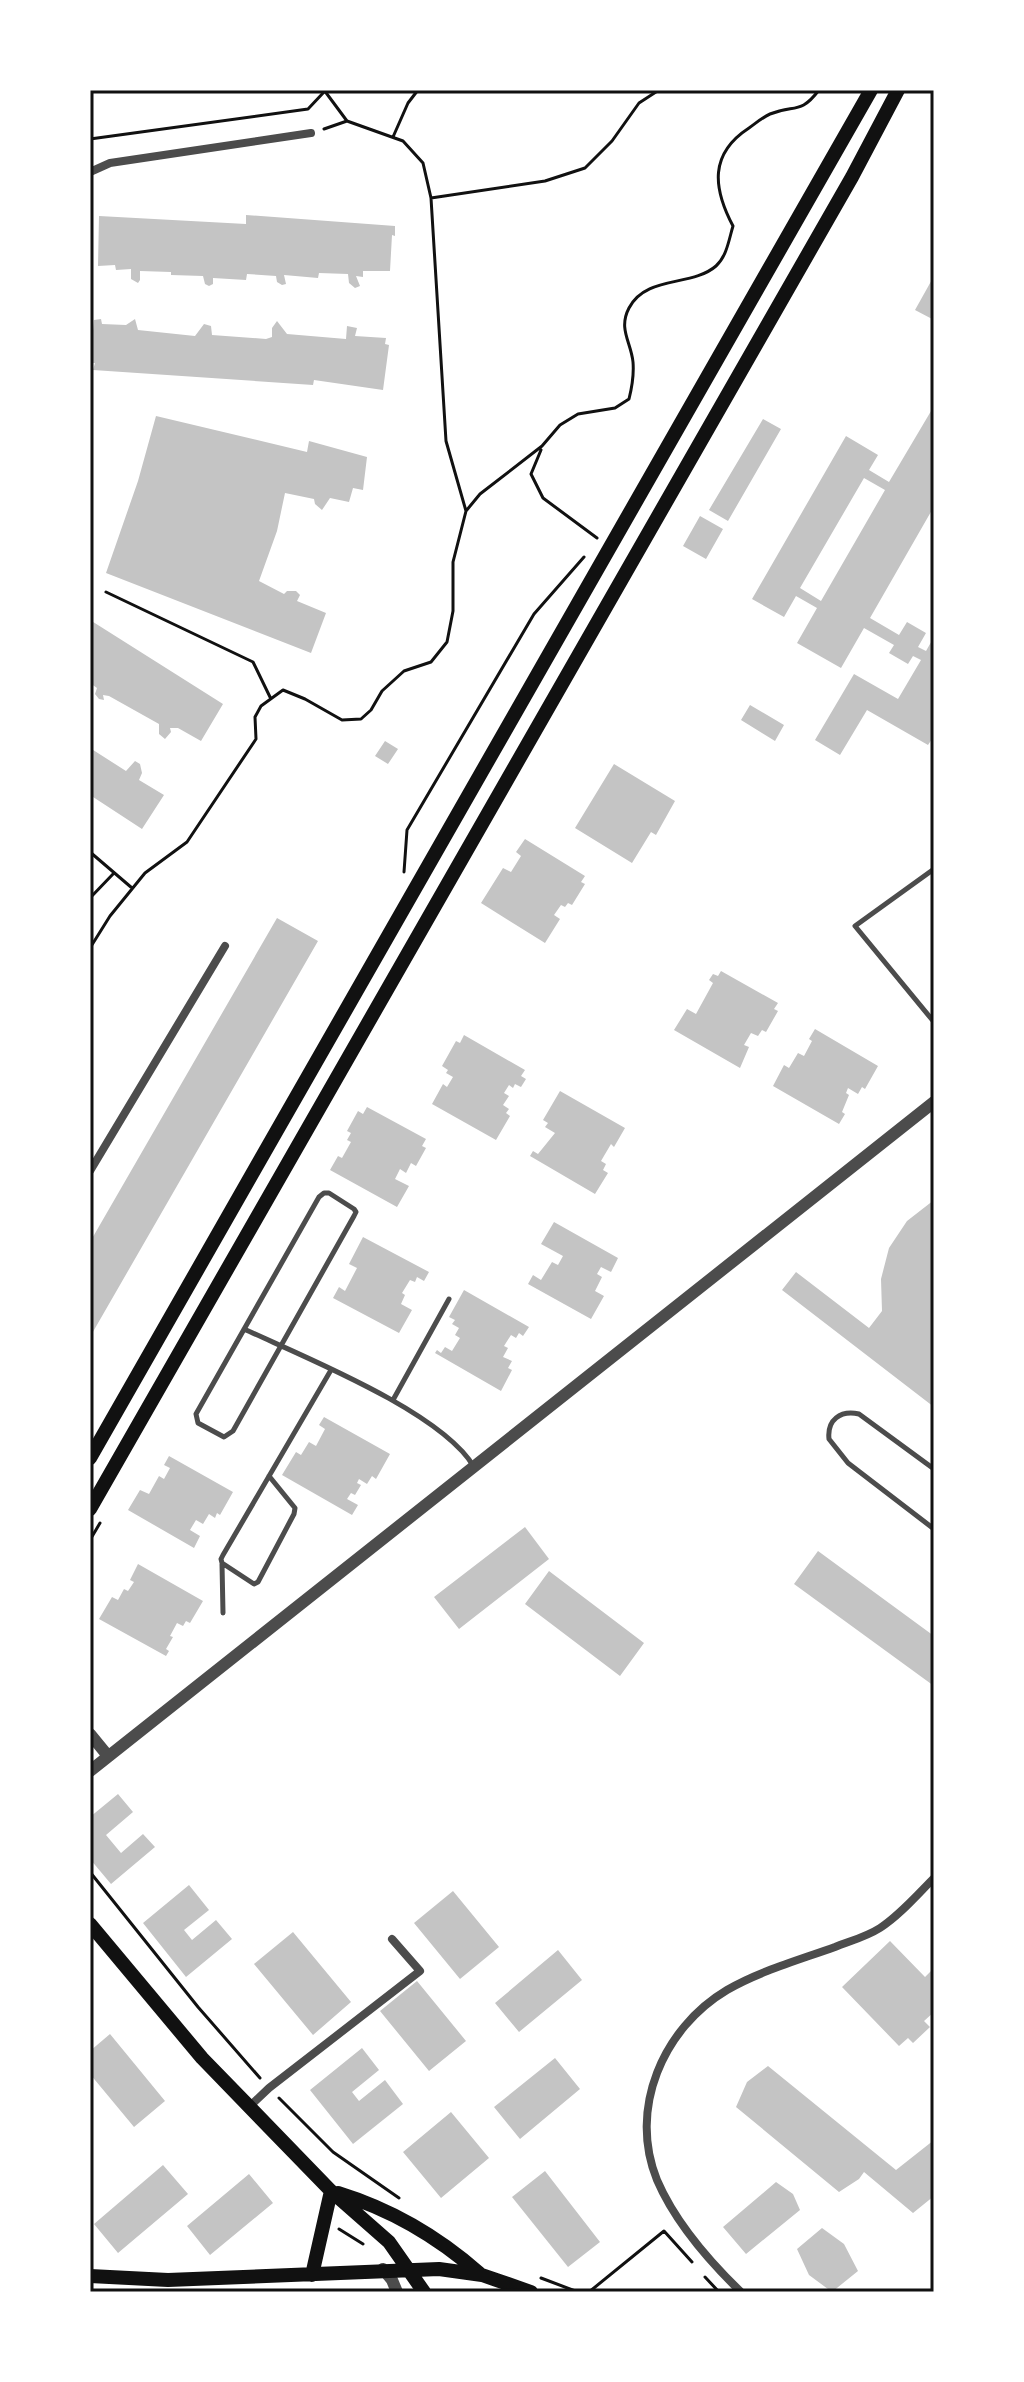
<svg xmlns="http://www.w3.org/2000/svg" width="1024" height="2382" viewBox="0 0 1024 2382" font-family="'Source Sans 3',sans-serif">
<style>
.building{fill:#c4c4c4;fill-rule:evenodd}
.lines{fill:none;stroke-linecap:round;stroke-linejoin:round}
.path{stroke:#111;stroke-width:3}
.service{stroke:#4c4c4c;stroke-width:5}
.minor{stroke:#4c4c4c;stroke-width:8}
.tertiary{stroke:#4c4c4c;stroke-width:12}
.secondary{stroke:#111;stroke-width:14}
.neatline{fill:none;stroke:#111;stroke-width:3}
</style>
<rect width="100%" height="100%" fill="#fff"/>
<!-- building -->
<path class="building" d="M246 215 395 226V236L392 235 390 271H363V277L356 276 360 286 355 288 349 283 348 274 319 273 318 278 284 275 286 284 282 285 277 282 276 276 247 274 246 280 213 278V284L209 286 205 284 203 276 171 275V272L140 271V280L138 283 131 279V269L116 270 115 265 98 266 99 216 246 224Z
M934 276V320L915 310Z
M101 319 102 324 126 325 135 319 138 330 195 336 204 324 211 326 212 335 266 339 272 337V328L277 321 287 334 346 339 347 326 357 328 355 336 386 338 385 344 389 345 383 390 314 380 313 385 93 370 95 363H90L94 320Z
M934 406V512L932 510 870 618 899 635 907 622 926 633 918 647 926 651 934 637V736L928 745 867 710 840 755 815 740 854 674 898 699 921 660 913 656 908 664 889 653 894 645 864 628 841 668 797 643 817 608 796 596 784 617 752 599 846 436 878 455 869 470 889 482ZM864 478 885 490 821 601 800 588Z
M156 416 307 452 309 441 367 457 363 490 353 488 349 502 330 498 322 510 315 504 314 499 285 493 277 531 259 581 284 594 287 591H296L300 595 297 601 326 613 311 653 106 573 138 481Z
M763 419 781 429 728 521 709 510Z
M700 516 723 529 706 559 683 546Z
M90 620 223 704 201 741 178 728H170L171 732 165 739 159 734V724L109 696 103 695 104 700 99 699 95 694 97 688 90 683Z
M750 705 784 725 775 741 741 720Z
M385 741 398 749 388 764 375 756Z
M90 748 126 771 135 761 140 764 142 773 139 780 164 795 142 829 90 795Z
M614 764 675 801 656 835 651 832 632 863 575 828Z
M525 839 585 876 581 882 585 884 572 905 568 903 565 907 561 905 554 915 560 919 545 943 481 903 503 868 511 872 521 856 516 852Z
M277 918 318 941 90 1337V1242Z
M721 971 778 1003 774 1009 778 1011 766 1032 762 1030 758 1036 751 1033 744 1045 749 1047 740 1068 674 1030 687 1009 696 1014 713 983 709 980 713 974 718 976Z
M815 1029 878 1066 865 1089 862 1087 858 1094 848 1088 846 1093 849 1095 842 1112 845 1114 839 1124 773 1086 784 1065 789 1068 798 1053 804 1056 812 1041 809 1039Z
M464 1035 525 1070 521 1076 526 1079 521 1087 515 1084 513 1088 509 1085 504 1093 509 1096 503 1105 509 1109 506 1113 510 1116 496 1140 432 1104 443 1084 447 1087 453 1077 446 1073 448 1070 442 1066 456 1041 460 1043Z
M560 1091 625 1128 614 1147 611 1144 601 1161 606 1164 603 1170 608 1173 595 1194 530 1156 533 1151 538 1154 555 1133 545 1127 548 1123 543 1120Z
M367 1107 426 1139 422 1146 426 1148 416 1166 411 1163 406 1173 400 1169 395 1179 409 1186 397 1207 330 1170 338 1156 342 1158 351 1142 347 1140 351 1133 347 1131 358 1111 363 1114Z
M934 1200V1407L782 1290 796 1272 869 1328 882 1311 881 1279 889 1248 907 1221Z
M554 1222 618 1258 611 1272 601 1267 597 1274 602 1277 595 1291 604 1296 591 1319 528 1284 533 1275 541 1280 552 1262 558 1265 563 1256 541 1244Z
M363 1237 429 1272 424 1281 417 1277 415 1282 410 1280 402 1293 405 1295 401 1304 412 1310 399 1333 333 1298 339 1287 345 1291 357 1268 349 1264Z
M464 1290 529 1327 523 1336 519 1333 516 1338 511 1335 504 1346 508 1348 503 1357 512 1361 508 1368 512 1370 501 1391 435 1353 437 1350 441 1353 445 1347 452 1351 460 1338 455 1335 459 1328 452 1324 455 1320 449 1317Z
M324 1417 390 1454 376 1479 372 1476 367 1484 359 1479 357 1483 361 1485 355 1495 351 1493 347 1499 358 1505 352 1515 282 1475 296 1452 301 1455 309 1442 316 1446 325 1429 319 1425Z
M169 1456 233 1492 220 1515 217 1513 215 1518 209 1514 203 1524 196 1520 190 1530 200 1536 194 1548 128 1510 140 1490 149 1494 159 1476 164 1479 170 1468 164 1465Z
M525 1527 549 1559 459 1629 434 1597Z
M818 1551 934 1636V1686L794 1584Z
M138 1564 203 1601 190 1623 186 1621 183 1626 177 1623 170 1636 173 1637 166 1649 169 1651 166 1656 99 1619 112 1597 118 1600 124 1589 128 1591 134 1582 130 1580Z
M549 1571 644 1643 620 1676 525 1604Z
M118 1794 133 1812 106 1835 121 1853 143 1834 155 1847 111 1884 90 1859V1817Z
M189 1885 209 1910 184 1930 192 1940 216 1920 232 1939 186 1977 143 1923Z
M453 1891 499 1947 460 1979 414 1923Z
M293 1932 351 2002 313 2035 254 1964Z
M890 1941 925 1977 934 1968V2012L924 2021 930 2027 913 2043 908 2038 899 2046 842 1987Z
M558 1950 582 1980 519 2032 495 2003Z
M417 1981 466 2041 429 2071 380 2011Z
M110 2034 165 2101 134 2127 90 2074V2051Z
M362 2048 379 2070 352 2092 359 2101 385 2080 403 2104 353 2144 310 2090Z
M555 2058 580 2089 520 2139 494 2107Z
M768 2066 896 2170 934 2140V2196L913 2213 864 2172 859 2179 839 2192 736 2107 747 2082Z
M451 2112 489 2158 441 2198 403 2152Z
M163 2165 188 2194 118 2253 94 2224Z
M545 2171 600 2242 568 2267 512 2197Z
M249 2174 273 2203 210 2255 187 2226Z
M776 2182 793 2194 800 2210 746 2254 723 2227Z
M822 2228 844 2244 858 2271 832 2292 809 2275 797 2249Z"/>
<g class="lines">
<!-- path -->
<path class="path" d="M324 90 347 121 403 141 423 163 431 198 545 181 585 168 612 141 639 103 659 90
M324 129 347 121
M393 137 408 103 418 90
M90 139 308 109 324 92
M431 198 446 441 466 511
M541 450 531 474 543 498 597 538
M106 592 253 662 270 697
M90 852 132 888
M404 872 407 830 534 614 584 557
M90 898 114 873
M90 948 110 916 145 873 187 842 256 739 255 717 261 706 283 690 305 699 342 720 361 719 371 710 382 691 404 671 431 662 447 642 453 611V562L466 511 480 494 542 446 560 425 578 414 615 408 629 399C632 387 634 374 633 362 631 342 618 329 629 308 646 275 692 287 716 266 727 256 729 239 733 226 713 188 709 154 749 128 756 123 763 117 770 114 795 104 800 115 819 90
M90 1540 100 1523
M90 1872 198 2007 260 2078
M279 2098 333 2152 399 2198
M339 2229 363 2244
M705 2277 719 2292
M541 2278 578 2292
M589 2292 664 2231 692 2262"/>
<!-- service -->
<path class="service" d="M934 869 855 926 934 1022
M324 1193H329L354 1209 356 1212 354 1216 233 1431 224 1437 198 1423 196 1414 319 1197Z
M244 1329C304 1357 442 1412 474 1467
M393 1400 449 1299
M934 1469 859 1414C840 1410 827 1420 829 1439L848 1463 934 1529
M269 1476 295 1508 294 1514 258 1582 254 1584 222 1563 221 1559 223 1555 331 1370
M222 1564 223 1613"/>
<!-- minor -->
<path class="minor" d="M90 172 110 163 311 133
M90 1171 225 946
M248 2108 269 2088 420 1971 392 1939
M741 2292C709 2261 675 2222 657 2180 628 2109 663 2028 727 1990 760 1971 799 1960 835 1947 850 1941 866 1937 880 1928 900 1915 917 1895 934 1878"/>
<!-- tertiary -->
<path class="tertiary" d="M90 1734 108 1756
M90 1771 934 1102
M383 2269 392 2280 397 2292"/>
<!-- secondary -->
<path class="secondary" d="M90 1458 871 90
M90 1509 852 177 898 90
M90 1924 202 2058 331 2191 389 2242 424 2292
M338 2193C390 2209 438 2237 479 2273
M312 2275 331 2191
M90 2276 168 2280 439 2269 482 2275 531 2292"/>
</g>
<!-- border -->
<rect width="1024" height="2382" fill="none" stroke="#ffffff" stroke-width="184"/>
<rect x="92" y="92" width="840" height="2198" class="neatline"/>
</svg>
